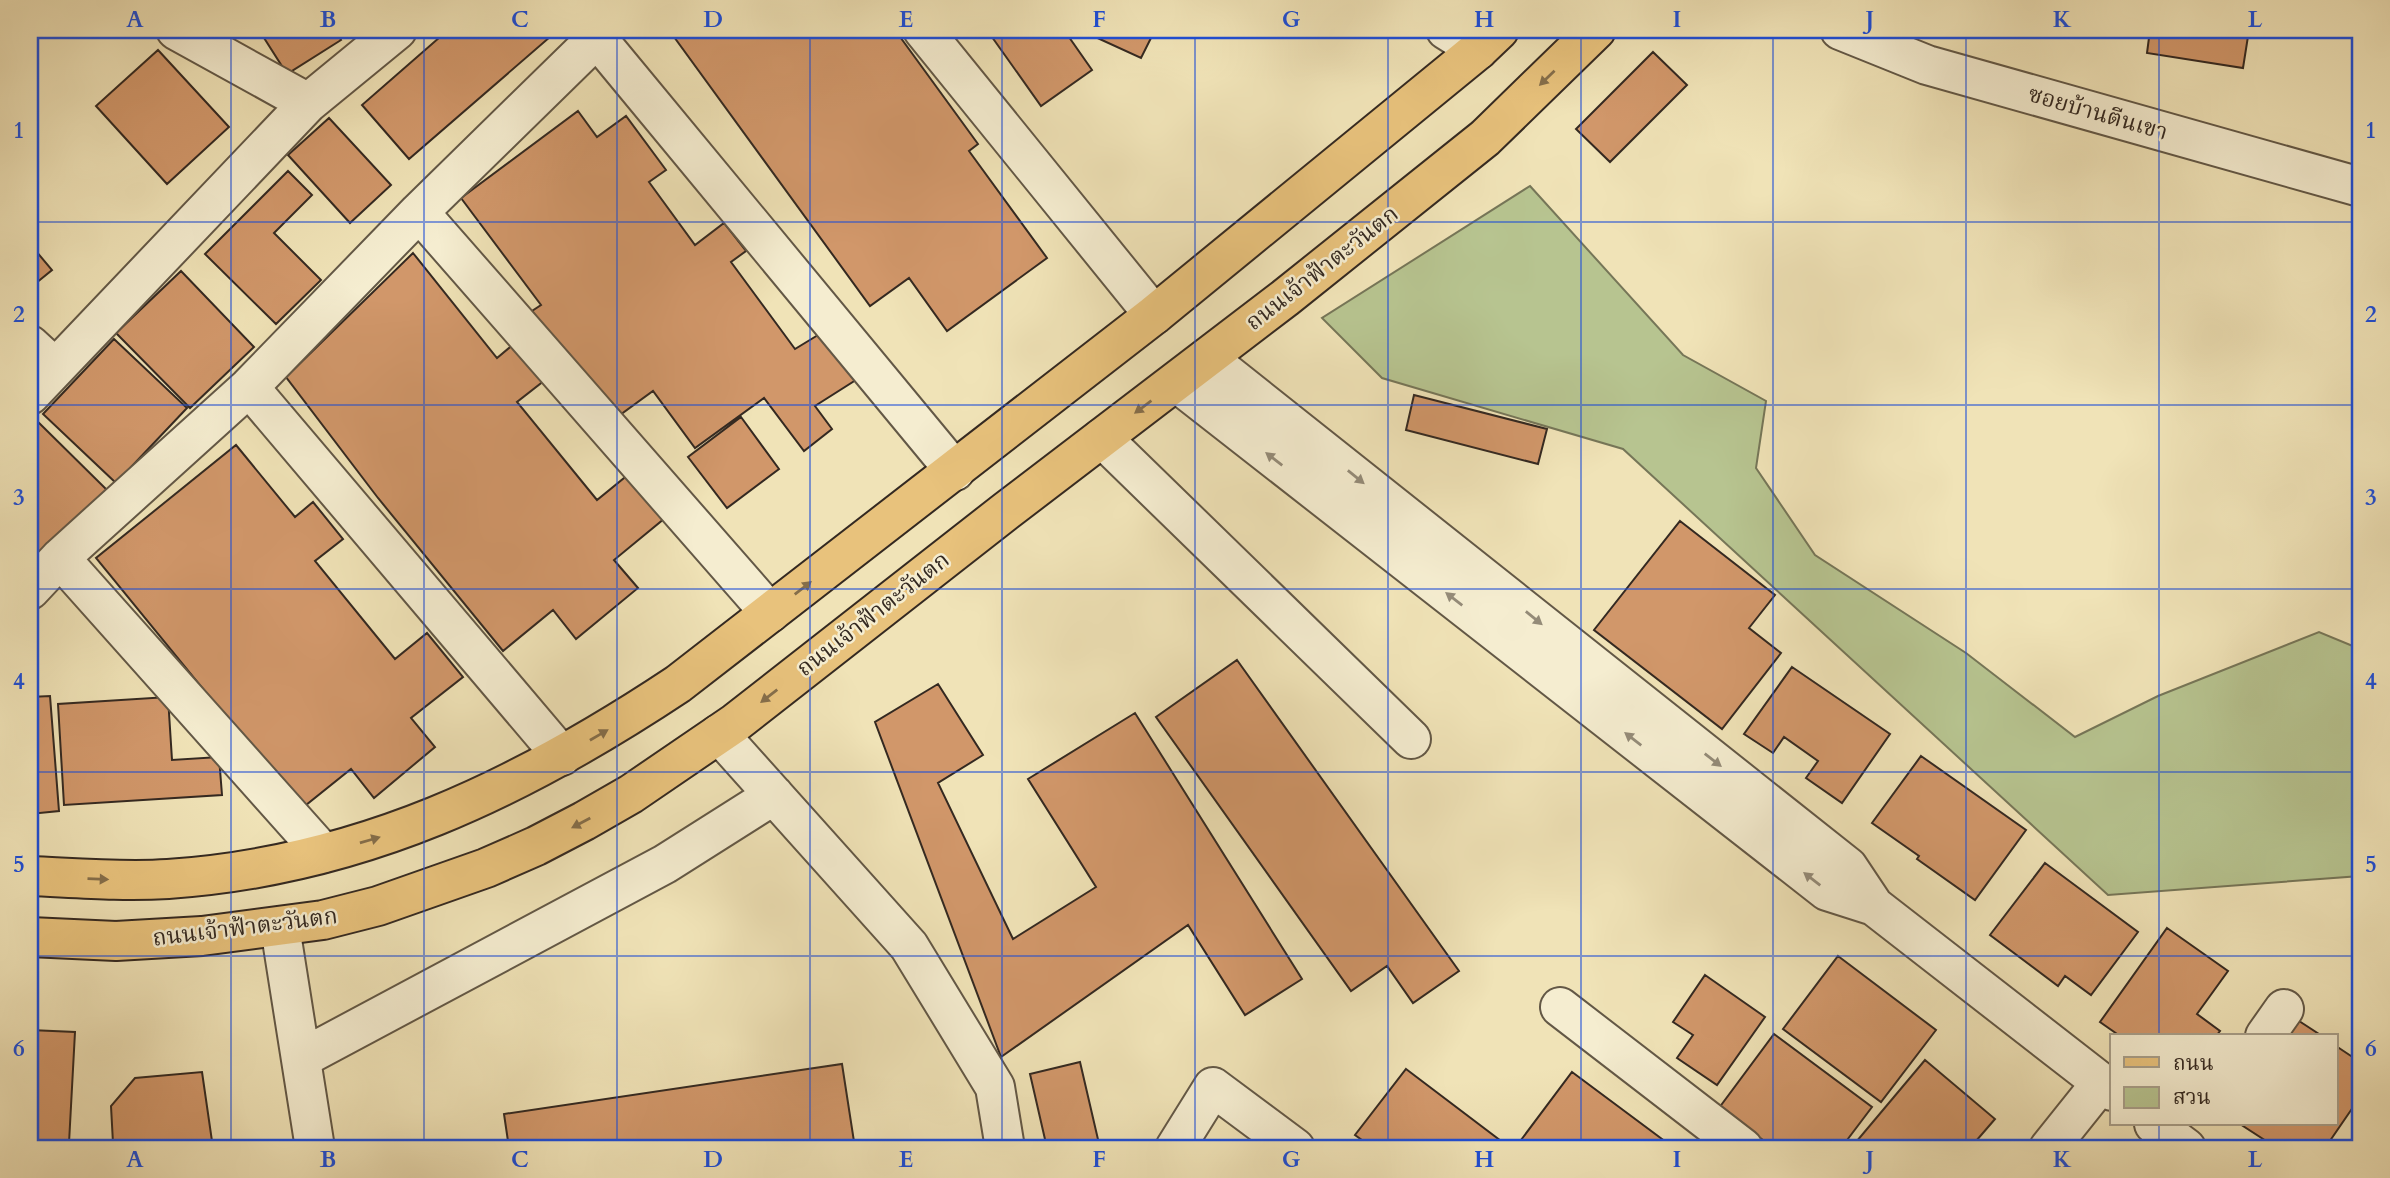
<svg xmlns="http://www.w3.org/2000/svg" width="2390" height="1178" viewBox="0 0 2390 1178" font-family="Cardo,'Noto Serif Thai',serif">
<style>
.green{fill:#b7c490;stroke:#767658;stroke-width:2}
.building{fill:#d1976a;stroke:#342921;stroke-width:2}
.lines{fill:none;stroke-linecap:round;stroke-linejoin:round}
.minor-casing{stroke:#635846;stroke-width:42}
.major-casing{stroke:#342921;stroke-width:42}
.minor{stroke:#f5edd0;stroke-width:38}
.major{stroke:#e8c27c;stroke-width:38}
.oneway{fill:#856e4a}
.oneway2{fill:#948b78}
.grid{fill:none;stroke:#1d4ed8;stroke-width:2;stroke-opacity:0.55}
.labels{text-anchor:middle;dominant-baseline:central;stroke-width:5;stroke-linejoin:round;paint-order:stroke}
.street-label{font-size:23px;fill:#342921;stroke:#f5edd0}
.neatline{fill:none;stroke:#1d4ed8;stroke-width:2.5}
.grid-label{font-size:23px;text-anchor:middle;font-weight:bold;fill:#1d4ed8}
</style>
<rect width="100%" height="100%" fill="#f0e3b7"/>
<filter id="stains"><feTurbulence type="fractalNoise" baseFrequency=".00286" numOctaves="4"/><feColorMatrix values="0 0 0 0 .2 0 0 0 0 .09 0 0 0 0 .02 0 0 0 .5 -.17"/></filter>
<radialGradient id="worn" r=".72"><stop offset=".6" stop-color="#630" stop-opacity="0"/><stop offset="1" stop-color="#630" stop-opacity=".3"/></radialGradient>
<!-- green -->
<path class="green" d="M1530 186 1683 355 1766 401 1756 468 1815 555 1966 653 2075 737 2158 696 2319 632 2360 649V876L2108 895 1623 449 1382 378 1322 318Z"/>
<!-- building -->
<path class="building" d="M259 30H335L341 40 287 74Z
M448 30H558L409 159 362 105Z
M669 30H895L978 144 969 151 1047 258 947 331 909 278 870 306Z
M987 30H1064L1092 70 1041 106Z
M1080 30H1155L1141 58Z
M2150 30H2249L2243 68 2147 53Z
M158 50 229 127 167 184 96 106Z
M1653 52 1687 85 1610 162 1576 129Z
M578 111 597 137 626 116 666 170 649 182 695 245 724 223 746 251 731 262 795 349 823 332 859 378 815 406 832 429 804 451 764 398 695 448 653 391 613 420 532 311 541 305 461 198Z
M329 118 391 185 350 223 288 155Z
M288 171 312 195 274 233 321 280 276 324 205 254Z
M30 244 52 270 30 288Z
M413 253 497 358 515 343 545 380 517 402 597 500 629 474 665 518 614 560 638 588 576 639 553 610 503 651 378 498 286 377Z
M181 271 254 347 190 408 116 333Z
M114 339 187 408 116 483 43 414Z
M1414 395 1547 429 1538 464 1406 430Z
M30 414 108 491 30 570Z
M741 417 779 469 727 508 688 457Z
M236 445 295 517 313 502 343 539 315 561 395 659 427 633 463 677 411 718 435 747 374 798 351 769 301 809 96 558Z
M1680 521 1775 595 1749 628 1781 653 1722 729 1594 630Z
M1237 660 1459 971 1413 1003 1387 966 1351 991 1156 717Z
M1792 667 1890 734 1842 803 1806 778 1818 761 1784 737 1773 753 1744 734Z
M938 684 983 755 938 783 1013 939 1096 887 1028 779 1135 713 1302 979 1245 1015 1188 925 1001 1057 875 722Z
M50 696 59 811 30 814V697Z
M168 697 172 760 219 757 222 795 64 805 58 704Z
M1921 756 2026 830 1975 900 1917 859 1919 856 1872 823Z
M2045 863 2138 932 2091 995 2065 976 2058 986 1990 935Z
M2167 928 2228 971 2197 1014 2220 1031 2216 1036H2120L2100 1022Z
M1838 956 1936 1030 1881 1102 1783 1029Z
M1705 975 1765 1017 1717 1085 1677 1058 1693 1035 1673 1022Z
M2296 1019 2322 1036H2284Z
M30 1030 75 1032 69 1143 30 1141Z
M1774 1034 1872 1107 1841 1148H1774L1719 1108Z
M2336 1046 2360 1062V1097L2325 1148H2277L2240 1124H2336Z
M1925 1060 1995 1119 1970 1148H1851Z
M1080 1062 1100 1148H1047L1030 1074Z
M842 1064 855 1148H509L504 1114Z
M1406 1069 1501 1141 1496 1148H1373L1355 1135Z
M202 1072 213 1148H30L113 1143 111 1106 135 1078Z
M1572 1072 1670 1145 1668 1148H1523L1518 1144Z"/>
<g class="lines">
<!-- minor casing -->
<g class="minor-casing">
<path id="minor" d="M176 30 308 103
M923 30 1154 315
M1446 30 1478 50
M1840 30 1927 65 2360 187
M596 37 955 471
M419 212 770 613
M30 345 55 368
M1207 358 1848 867 1874 906 2112 1091
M1176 382 1827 891 1874 906
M249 387 562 756
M30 395 308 103 397 30
M1102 438 1411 739
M60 558 323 853
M30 590 60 558 249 387 419 212 605 30
M719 734 909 946 995 1087 1005 1148
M280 927 315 1148
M1560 1007 1743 1148
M2265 1036 2284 1009
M302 1058 665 864 774 795
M2154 1124 2186 1148
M1175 1148 1213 1087 1295 1148
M2049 1148 2101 1083"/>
</g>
<!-- major casing -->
<g class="major-casing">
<path id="major" d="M30 876C76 878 122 882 168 879 360 866 520 789 678 684L1154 315 1478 50 1499 30
M30 937 116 941 202 936 323 920 378 906 486 868 536 846 584 821 631 794 735 723 1006 511 1285 298 1485 138 1596 30"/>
</g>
<!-- minor -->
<use href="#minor" class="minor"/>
<!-- major -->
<use href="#major" class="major"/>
</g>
<!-- one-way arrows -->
<defs><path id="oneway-solid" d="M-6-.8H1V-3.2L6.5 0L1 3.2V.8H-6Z" transform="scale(1.75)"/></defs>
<g class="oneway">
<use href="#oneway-solid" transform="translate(1547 78) rotate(136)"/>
<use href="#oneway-solid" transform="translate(1143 407) rotate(143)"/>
<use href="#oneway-solid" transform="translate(803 588) rotate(-38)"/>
<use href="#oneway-solid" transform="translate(769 696) rotate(142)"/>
<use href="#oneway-solid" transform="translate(599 735) rotate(-30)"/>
<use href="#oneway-solid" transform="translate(581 823) rotate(152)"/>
<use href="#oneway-solid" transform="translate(370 840) rotate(-16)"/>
<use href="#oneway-solid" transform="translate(98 879) rotate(2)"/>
</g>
<g class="oneway2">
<use href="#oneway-solid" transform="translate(1274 459) rotate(-142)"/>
<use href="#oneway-solid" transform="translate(1356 477) rotate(39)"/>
<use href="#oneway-solid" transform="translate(1454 599) rotate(-142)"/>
<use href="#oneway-solid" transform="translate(1534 618) rotate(39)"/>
<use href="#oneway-solid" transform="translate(1633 739) rotate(-142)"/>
<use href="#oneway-solid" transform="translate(1713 760) rotate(38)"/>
<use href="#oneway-solid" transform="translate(1812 879) rotate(-142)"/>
</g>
<!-- grid -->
<path class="grid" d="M231 30V1148M424 30V1148M617 30V1148M810 30V1148M1002 30V1148M1195 30V1148M1388 30V1148M1581 30V1148M1773 30V1148M1966 30V1148M2159 30V1036M30 222H2360M30 405H2360M30 589H2360M30 772H2360M30 956H2360M2159 1124V1148"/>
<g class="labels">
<!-- street labels -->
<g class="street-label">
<text transform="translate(2098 113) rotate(16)">ซอยบ้านตีนเขา</text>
<text transform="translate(1322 268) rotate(-38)">ถนนเจ้าฟ้าตะวันตก</text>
<text transform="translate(873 614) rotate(-38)">ถนนเจ้าฟ้าตะวันตก</text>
<text transform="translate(245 927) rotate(-7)">ถนนเจ้าฟ้าตะวันตก</text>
</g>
</g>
<!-- margin -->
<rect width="2390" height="1178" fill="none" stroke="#f0e3b7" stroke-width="77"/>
<!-- legend -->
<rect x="2110" y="1034" width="228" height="91" fill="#f5edd0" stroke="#a89f8a" stroke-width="2"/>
<rect x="2124" y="1057" width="35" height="10" fill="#e8c27c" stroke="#a89f8a" stroke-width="2"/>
<text x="2173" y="1070" font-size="21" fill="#342921">ถนน</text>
<rect x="2124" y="1087" width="35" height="21" fill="#b7c490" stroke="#a89f8a" stroke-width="2"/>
<text x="2173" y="1104" font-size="21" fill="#342921">สวน</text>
<rect x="38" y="38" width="2314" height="1102" class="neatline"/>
<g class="grid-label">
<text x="135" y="27">A</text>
<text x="328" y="27">B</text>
<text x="520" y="27">C</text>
<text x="713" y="27">D</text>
<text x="906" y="27">E</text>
<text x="1099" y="27">F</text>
<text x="1291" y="27">G</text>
<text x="1484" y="27">H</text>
<text x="1677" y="27">I</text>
<text x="1870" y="27">J</text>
<text x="2062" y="27">K</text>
<text x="2255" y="27">L</text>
<text x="19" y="138">1</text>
<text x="2371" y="138">1</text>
<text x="19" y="322">2</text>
<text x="2371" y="322">2</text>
<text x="19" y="505">3</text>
<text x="2371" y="505">3</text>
<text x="19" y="689">4</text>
<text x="2371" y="689">4</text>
<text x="19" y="872">5</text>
<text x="2371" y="872">5</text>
<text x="19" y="1056">6</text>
<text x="2371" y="1056">6</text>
<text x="135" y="1167">A</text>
<text x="328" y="1167">B</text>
<text x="520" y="1167">C</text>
<text x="713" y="1167">D</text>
<text x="906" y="1167">E</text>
<text x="1099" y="1167">F</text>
<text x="1291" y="1167">G</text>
<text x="1484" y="1167">H</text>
<text x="1677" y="1167">I</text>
<text x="1870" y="1167">J</text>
<text x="2062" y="1167">K</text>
<text x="2255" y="1167">L</text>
</g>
<rect width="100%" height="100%" filter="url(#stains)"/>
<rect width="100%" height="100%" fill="url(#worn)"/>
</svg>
